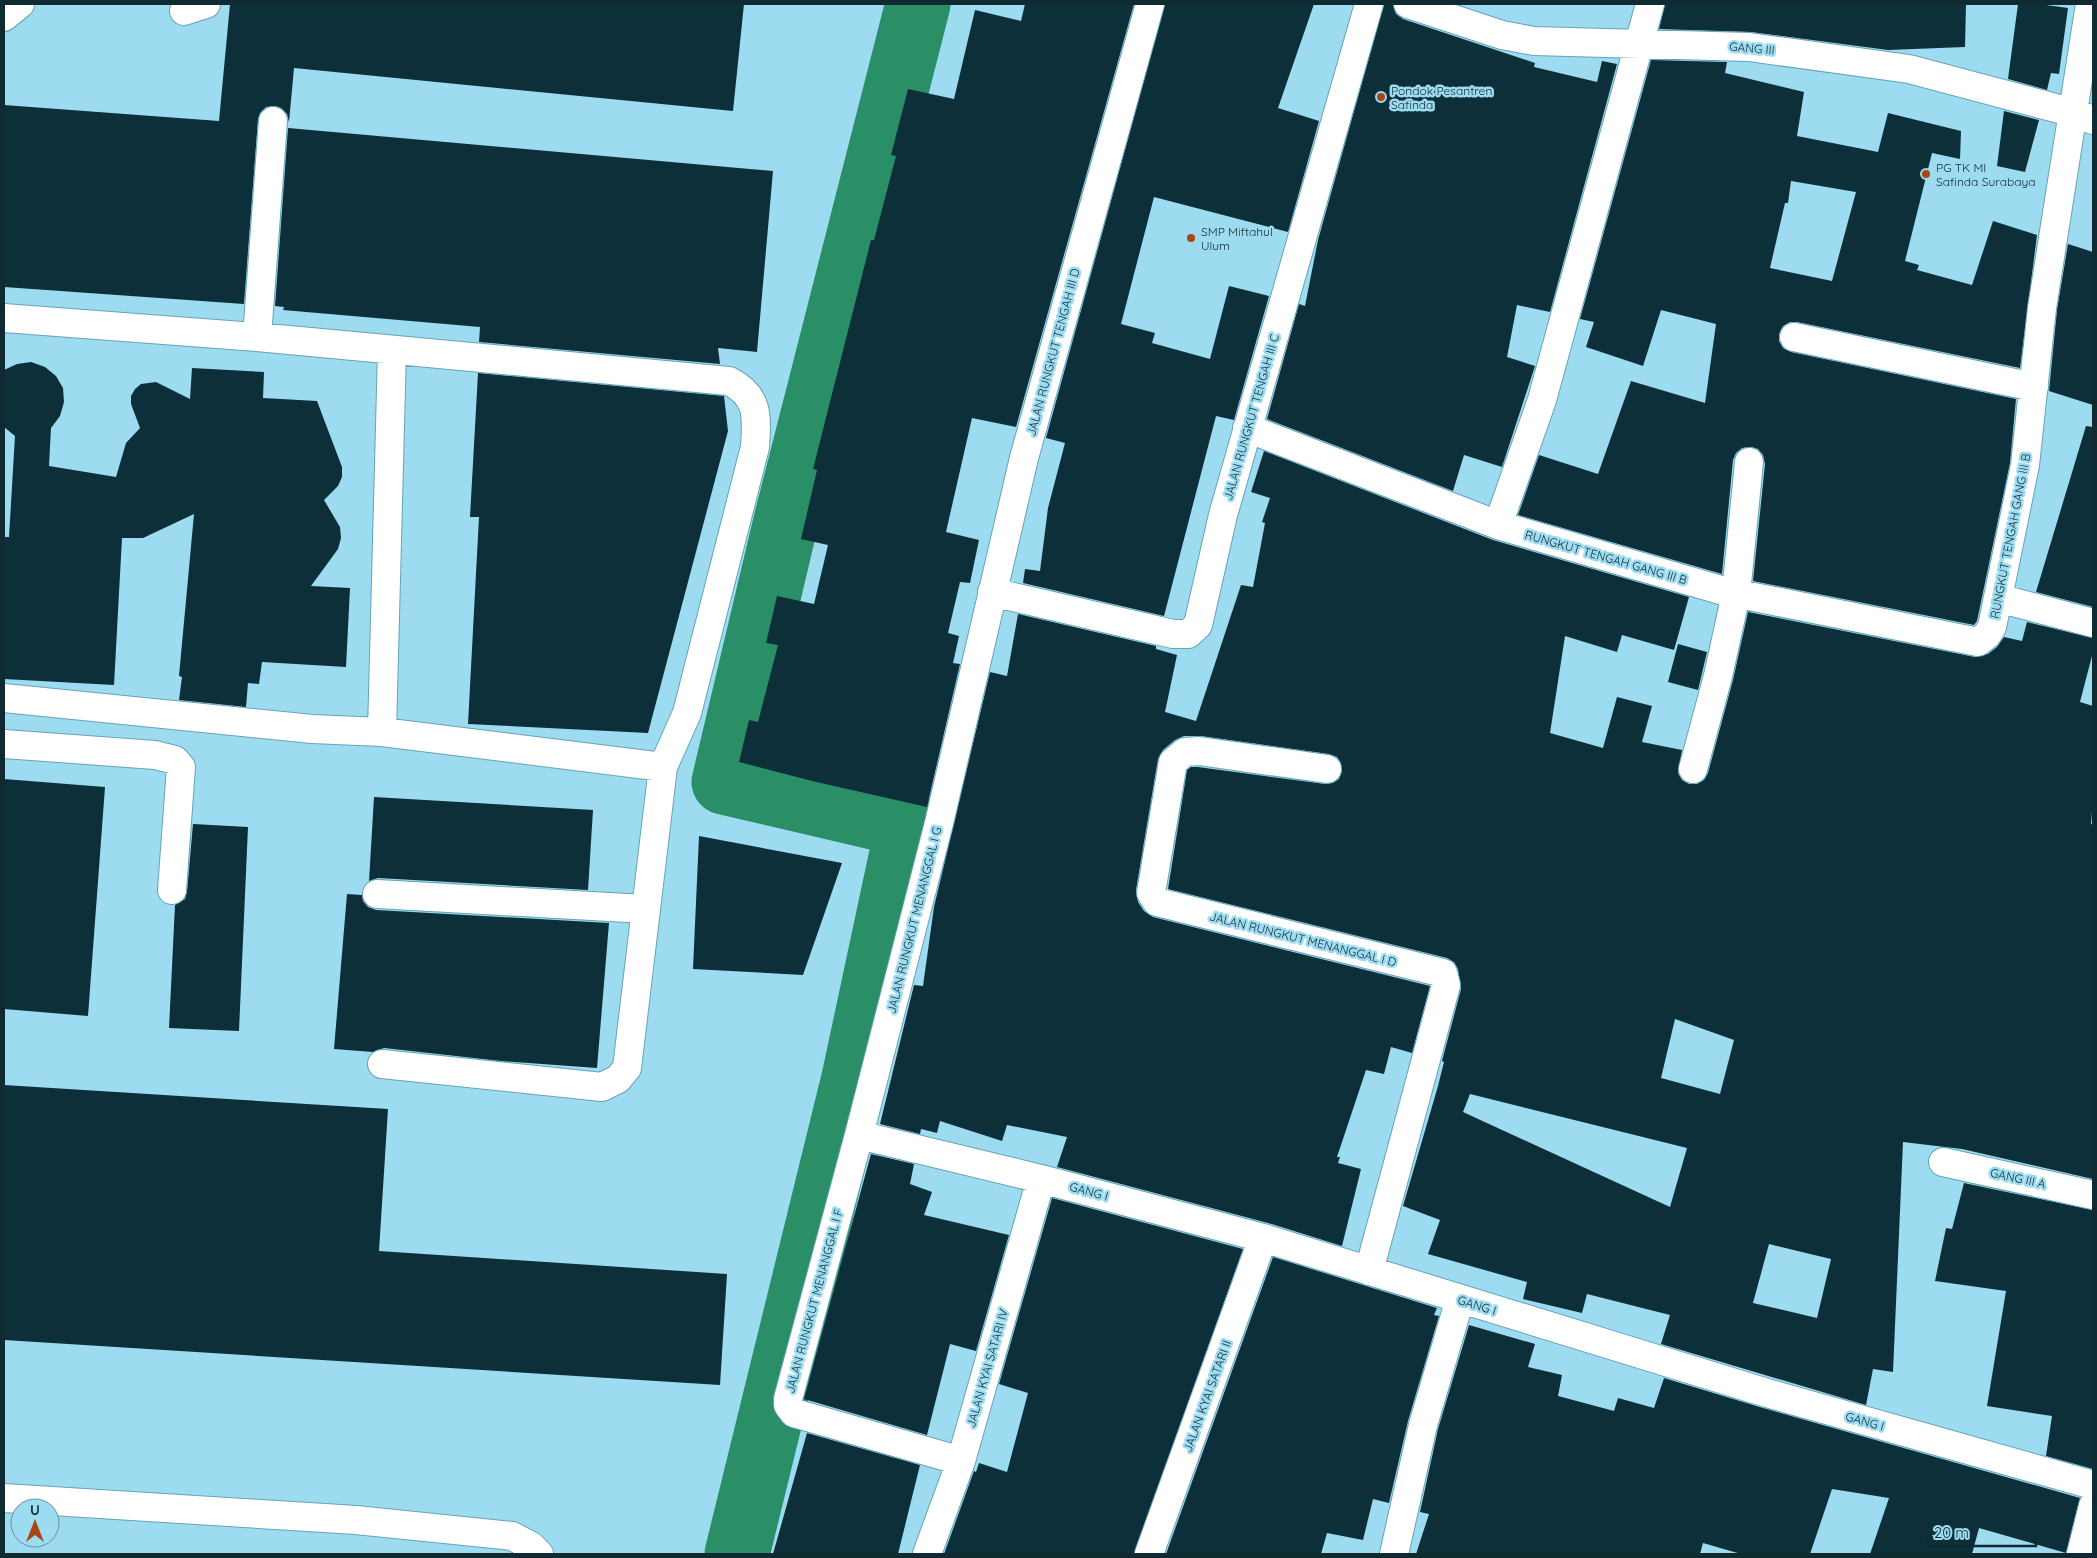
<svg xmlns="http://www.w3.org/2000/svg" width="2097" height="1558" viewBox="0 0 2097 1558" font-family="Quicksand,sans-serif">
<style>
.lines{fill:none;stroke-linecap:round;stroke-linejoin:round}
.river{stroke:#2a8e66;stroke-width:65}
.building{fill:#0c2f3a;fill-rule:evenodd}
.minor-casing{stroke:#67a3b8;stroke-width:30}
.minor{stroke:#fff;stroke-width:28}
.poi-dot{fill:#a94514;stroke:#9ddbf1;stroke-width:2}
.labels{text-anchor:middle;dominant-baseline:central;stroke-width:5;stroke-linejoin:round;paint-order:stroke}
.street-label{font-size:12px;fill:#102a32;stroke:#9ddbf1}
.poi-label{font-size:12px;fill:#102a32;stroke:#9ddbf1;text-anchor:start}
</style>
<rect width="100%" height="100%" fill="#9ddbf1"/>
<g class="lines">
<!-- river -->
<path class="river" d="M737 1554 854 1078 908 825 724 782 786 521 918 4"/>
</g>
<!-- building -->
<path class="building" d="M230 4H744L733 111 294 68 289 122 287 114 281 108 275 106 266 107 260 113 258 119 244 304 4 287V105L219 121Z
M1025 4H1134L1016 427 972 418 946 532 979 540 970 583 960 582 948 633 959 636 953 663 960 664 927 807 812 781 739 762 749 720 758 722 778 645 766 643 777 596 814 604 828 545 801 539 817 470 813 469 871 240H874L896 156 891 155 908 89 954 99 975 10 1021 21Z
M1165 4H1314L1278 108 1319 121 1288 232 1154 197 1121 324 1155 333 1152 343 1210 359 1229 286 1269 296 1234 420 1216 416 1164 616 1023 583 1025 569 1040 571 1048 508 1065 443 1046 438Z
M1384 4H1393L1396 14 1403 19 1535 63 1534 67 1597 82 1602 61 1617 64 1550 312 1517 305 1507 357 1535 366 1502 467 1464 455 1453 491 1267 419 1299 304 1305 306 1318 240Z
M1665 4H1966L1965 47 1888 50 1751 32 1659 29Z
M2018 4H2039L2068 8 2059 74 2051 73 2047 90 2008 79Z
M1651 60 1727 62 1725 73 1804 92 1797 136 1878 152 1888 113 1961 131 1960 159 1932 153 1905 261 1919 265 1917 270 1972 285 1993 221 2037 235 2020 368 1797 322H1790L1783 326 1779 334V341L1783 348 1791 352 2016 399 2010 463 1977 621 1974 625 1753 581 1765 464 1763 455 1758 449 1751 447 1742 448 1736 453 1733 460 1722 574 1518 515 1539 455 1598 474 1631 381 1705 403 1716 324 1661 310 1643 366 1586 347 1594 322 1580 319ZM1791 181 1856 192 1832 281 1770 268 1785 203H1788Z
M2004 111 2039 120 2025 172 1997 166Z
M288 128 773 171 757 352 718 348 720 364 479 342 480 327 283 310 284 307 275 306Z
M2068 244 2093 252V405L2049 391 2057 310Z
M31 362 45 367 56 376 63 388 64 402 60 416 51 428 49 466 116 477 126 443 140 428 131 404V396L135 389 141 384 156 382 190 399 192 368 264 372 263 398 317 401 342 467V477L338 486 324 500 340 527 341 538 338 549 311 586 350 588 346 667 262 662 259 684 248 683 246 707 179 700 182 677 179 676 194 514 143 538H122L114 685 4 679V537H9L15 436 4 427V370L17 364Z
M478 373 724 396 728 431 648 733 468 724 479 517H470Z
M2086 426 2093 427V607L2036 592Z
M1264 451 1493 540 1689 597 1674 650 1622 635 1617 652 1565 636 1550 733 1603 748 1617 697 1652 706 1642 742 1682 750 1678 773 1682 780 1689 784H1697L1704 780 1708 773 1733 680 1748 612 1975 657 1988 654 1997 647 2004 637 2022 641 2027 622 2093 638V652L2080 702 2093 706V799L2091 824 2093 825V1179L1962 1149 1903 1142 1893 1372 1873 1369 1866 1405 1661 1344 1670 1315 1587 1294 1582 1313 1523 1299 1527 1282 1428 1254 1440 1220 1403 1206 1438 1086 1444 1062 1442 1061 1461 989 1458 969 1454 962 1447 958 1168 889 1187 770 1191 767H1198L1325 784 1333 783 1339 779 1342 771 1341 763 1337 757 1329 754 1201 736H1184L1175 740 1163 750 1158 759 1136 890 1138 902 1144 911 1153 917 1430 986 1412 1053 1391 1047 1384 1074 1366 1070 1337 1157H1340L1338 1163 1361 1169 1342 1246 1268 1223 1057 1167 1067 1137 1007 1125 1002 1141 940 1121 937 1133 921 1129 920 1134 880 1124 914 985 923 986 934 907 990 672 1007 676 1018 614 1156 646V649L1177 655 1165 712 1196 721 1241 585 1253 587 1265 523 1262 522 1270 498 1251 492ZM1675 1019 1734 1040 1720 1094 1661 1078ZM1470 1094 1687 1148 1670 1207 1463 1112ZM1769 1244 1831 1259 1817 1318 1753 1303Z
M1678 644 1707 652 1698 690 1668 682Z
M4 779 105 787 88 1016 4 1009Z
M374 797 593 810 588 890 378 878 369 881Z
M193 824 248 827 239 1031 169 1028 175 905 185 899 187 892Z
M699 836 842 863 803 975 693 969Z
M347 894 362 895 363 901 368 907 376 910 609 923 597 1068 501 1061 384 1048 373 1052 334 1049Z
M4 1085 388 1109 379 1251 727 1274 720 1385 4 1340Z
M871 1154 914 1164 910 1184 932 1192 924 1215 1009 1235 976 1351 950 1344 927 1435 804 1399Z
M1964 1183 2093 1210V1469L2046 1456 2052 1416 1987 1406 2006 1291 1935 1281 1946 1228 1952 1229Z
M1052 1198 1243 1249 1134 1554H944L974 1471 976 1472 979 1463 1007 1472 1028 1393 999 1384Z
M1273 1257 1437 1308 1434 1315 1439 1316 1408 1421 1389 1503 1373 1499 1363 1540 1327 1533 1321 1554H1166Z
M1469 1325 1535 1344 1528 1367 1562 1375 1558 1396 1614 1411 1618 1398 1654 1408 1664 1378 1763 1408 2080 1498 2066 1553 1979 1528 1972 1554H1870L1889 1498 1832 1489 1810 1554H1741L1703 1543 1700 1554H1416L1429 1514 1420 1512 1438 1429Z
M807 1433 920 1465 898 1554H773Z"/>
<g class="lines">
<!-- minor casing -->
<g class="minor-casing">
<path id="minor" d="M1408 4 1502 35 1534 41 1749 47 1909 69 2074 113 2093 120
M184 11 206 4
M4 17 20 4
M4 318 257 337 729 381C759 396 757 417 755 447L687 713 663 767 627 1068 618 1079 602 1087 382 1064
M257 337 273 121
M1794 337 2034 387
M1247 428 1498 525 1724 591 1978 642 1987 635 1992 627 2025 465 2042 308 2090 4
M1498 525 1542 400 1650 4
M992 592 1173 634H1188L1198 625 1223 515 1369 4
M1998 598 2093 623
M4 698 312 729 382 732 663 767
M382 732 392 350
M4 744 155 755 175 760 181 767 172 890
M1327 769 1199 751 1185 752 1173 762 1151 893 1157 902 1443 973 1446 985 1369 1271
M1693 769 1718 676 1736 594 1749 462
M377 894 645 909
M859 1135 1041 1179 1263 1238 1767 1393 2093 1485
M1943 1162 2093 1195
M961 1461 794 1413 788 1405V1399L859 1135 939 823 1024 458 1150 4
M4 1498 356 1520 512 1536 531 1546 539 1554
M927 1554 961 1461 1041 1179
M1149 1554 1263 1238
M1394 1554 1423 1425 1460 1299
M2081 1554 2093 1506"/>
</g>
<!-- minor -->
<use href="#minor" class="minor"/>
</g>
<!-- markers -->
<g class="poi-dot">
<circle cx="1381" cy="97" r="5"/>
<circle cx="1926" cy="174" r="5"/>
<circle cx="1191" cy="238" r="5"/>
</g>
<g class="labels">
<!-- street labels -->
<g class="street-label">
<text transform="translate(1752 48) rotate(5)">GANG III</text>
<text transform="translate(1053 352) rotate(-75)">JALAN RUNGKUT TENGAH III D</text>
<text transform="translate(1251 417) rotate(-74)">JALAN RUNGKUT TENGAH III C</text>
<text transform="translate(2010 536) rotate(-79)">RUNGKUT TENGAH GANG III B</text>
<text transform="translate(1606 557) rotate(16)">RUNGKUT TENGAH GANG III B</text>
<text transform="translate(914 920) rotate(-76)">JALAN RUNGKUT MENANGGAL I G</text>
<text transform="translate(1303 939) rotate(14)">JALAN RUNGKUT MENANGGAL I D</text>
<text transform="translate(2018 1178) rotate(12)">GANG III A</text>
<text transform="translate(1089 1191) rotate(15)">GANG I</text>
<text transform="translate(814 1301) rotate(-75)">JALAN RUNGKUT MENANGGAL I F</text>
<text transform="translate(1477 1305) rotate(17)">GANG I</text>
<text transform="translate(987 1368) rotate(-74)">JALAN KYAI SATARI IV</text>
<text transform="translate(1207 1396) rotate(-70)">JALAN KYAI SATARI II</text>
<text transform="translate(1865 1421) rotate(16)">GANG I</text>
</g>
<!-- poi labels -->
<g class="poi-label">
<text x="1391" y="90">Pondok Pesantren<tspan x="1391" dy="14">Safinda</tspan></text>
<text x="1936" y="167">PG TK MI<tspan x="1936" dy="14">Safinda Surabaya</tspan></text>
<text x="1201" y="231">SMP Miftahul<tspan x="1201" dy="14">Ulum</tspan></text>
</g>
</g>
<!-- border -->
<rect width="2097" height="1558" fill="none" stroke="#102a32" stroke-width="10"/>
<!-- north arrow -->
<g transform="translate(35 1523)"><circle r="24" fill="#9ddbf1" stroke="#6594a5"/>
<path d="M0-4L9 19L0 12L-9 19Z" fill="#a94514"/>
<text y="-8" font-size="14" font-weight="bold" text-anchor="middle" fill="#102a32">U</text>
</g>
<!-- scale -->
<path d="M1927 1538v8h109v-8" fill="none" stroke="#102a32" stroke-width="2.5"/>
<text x="1934" y="1538" font-size="15" fill="#102a32" stroke="#9ddbf1" stroke-width="4" paint-order="stroke">20 m</text>
</svg>
